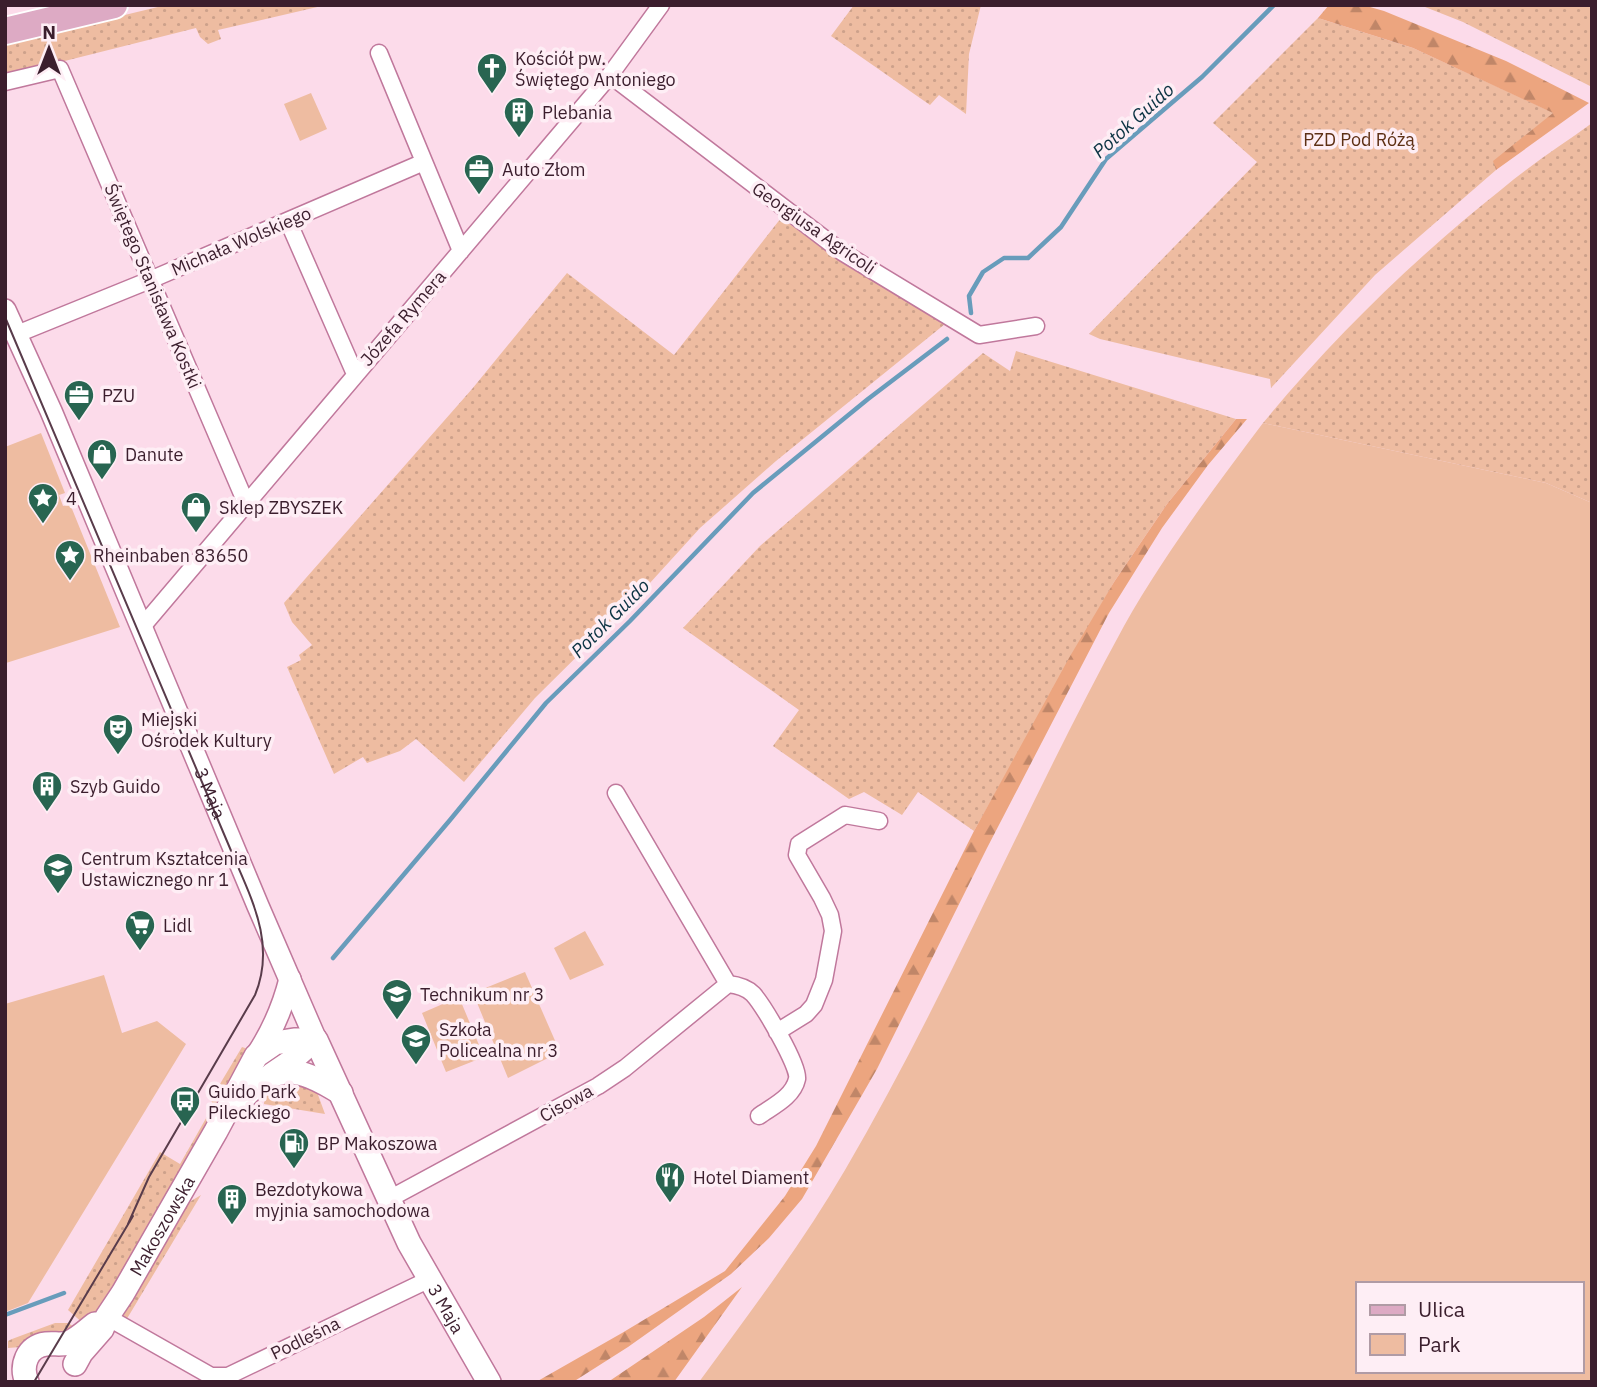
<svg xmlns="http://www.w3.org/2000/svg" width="1597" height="1387" viewBox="0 0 1597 1387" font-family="'IBM Plex Sans',sans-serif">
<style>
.grass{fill:url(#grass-dots)}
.forest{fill:url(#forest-firs)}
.park{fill:#eebca1;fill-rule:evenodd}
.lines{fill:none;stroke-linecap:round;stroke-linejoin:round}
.stream{stroke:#689cbb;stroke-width:4.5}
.minor-casing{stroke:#c0789c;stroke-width:19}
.tertiary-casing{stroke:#c0789c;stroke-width:24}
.secondary-casing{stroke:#c0789c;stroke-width:26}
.primary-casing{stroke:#fff;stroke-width:30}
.minor{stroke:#fff;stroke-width:16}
.tertiary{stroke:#fff;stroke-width:21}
.secondary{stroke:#fff;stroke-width:23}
.primary{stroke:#ddaac4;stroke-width:26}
.tram{stroke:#593c4b;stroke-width:2}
.labels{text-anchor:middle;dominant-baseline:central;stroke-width:7;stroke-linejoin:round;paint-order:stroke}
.poi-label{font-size:18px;fill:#3b1e2d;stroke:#feeef5;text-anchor:start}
.park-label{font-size:18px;fill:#5d2f14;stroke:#feeef5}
.street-label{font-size:18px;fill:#3b1e2d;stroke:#feeef5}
.water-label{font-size:19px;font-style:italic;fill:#0a3242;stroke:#feeef5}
</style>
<defs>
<pattern id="grass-dots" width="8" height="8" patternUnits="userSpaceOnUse" patternTransform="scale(1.75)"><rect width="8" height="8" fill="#eebca1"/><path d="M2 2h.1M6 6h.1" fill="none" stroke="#cda18b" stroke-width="1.8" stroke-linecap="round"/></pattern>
<pattern id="forest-firs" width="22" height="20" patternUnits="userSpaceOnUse" patternTransform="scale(1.75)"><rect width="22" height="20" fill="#eca57f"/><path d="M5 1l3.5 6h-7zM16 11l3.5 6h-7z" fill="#c08668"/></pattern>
</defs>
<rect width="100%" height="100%" fill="#fcdbea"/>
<!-- grass -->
<path class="grass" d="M166 5H326L218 30 221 39 208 44 200 37 196 28 5 76V44Z
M854 5H981L969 54 966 114 939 95 930 105 831 36Z
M1420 5H1592V87L1463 22Z
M1318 18 1413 48 1554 113 1494 161 1496 170 1375 275 1271 388 1270 379 1100 339 1089 334 1257 162 1213 123Z
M1592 123V503L1546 483 1263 423C1334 337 1415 258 1502 189 1530 165 1562 145 1592 123Z
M781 218 842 261 945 324 776 461 700 528 639 595 535 698 464 782 416 739 400 751 367 763 363 757 334 774 287 667 301 660 299 655 312 645 292 622 284 603 472 389 567 273 674 355Z
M1016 351 1236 419 1167 504 1114 582 974 831 918 792 902 815 864 792 849 799 773 746 799 710 683 628 760 546 983 353 1010 371Z
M242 1047 254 1051 101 1310 85 1325 68 1310 160 1152 180 1164 213 1106 211 1099Z
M288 1080 317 1092 325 1114 264 1104C265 1093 278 1082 288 1080Z
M201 1195 125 1322 122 1313 186 1204Z
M55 1323H68L79 1330 21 1347 8 1348V1341L12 1339Z"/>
<!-- forest -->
<path class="forest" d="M1329 5H1363L1384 11 1506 61 1589 103 1496 170 1493 161 1553 113 1413 48 1318 18Z
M1236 419H1247L1208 465 1162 528 1109 613 987 848 877 1069 802 1199 769 1238 731 1274 628 1347 573 1382H536L622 1333 725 1271 785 1196 816 1146 974 831 1069 658 1114 582 1167 504Z
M742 1287 674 1382H608L704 1317Z"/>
<!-- park -->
<path class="park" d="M311 93 327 129 300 141 284 104Z
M1263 423 1546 483 1592 503V1382H699C750 1312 802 1244 845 1170 948 994 1026 805 1124 626 1164 555 1214 488 1263 423ZM1357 1284H1581V1371H1357Z
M41 433 65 493 59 495 63 506 70 504 120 627 6 663 5 447Z
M585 931 604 965 570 980 554 948Z
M525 972 560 1052 508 1078 473 993Z
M104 975 122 1033 157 1021 186 1044 28 1303 5 1312V1004Z
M459 997 484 1057 446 1072 422 1013Z"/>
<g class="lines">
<!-- stream -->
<path class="stream" d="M971 313 969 296 983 272 1004 258H1028L1061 227 1106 159 1202 77 1274 5
M333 958 450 820 546 703 630 621 753 493 868 399 947 339
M5 1315 64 1293"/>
<!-- minor casing -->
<g class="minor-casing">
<path id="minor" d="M379 53 461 251
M610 75 842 252 979 335 1036 326
M5 82 60 69 246 503
M288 221 355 374
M17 334 150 280 424 162
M141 628 610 75 661 5
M616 793 728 984
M777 1032 806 1014 814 1005 824 980 833 931 830 915 822 898 797 855 799 844 845 815 879 821
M389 1199 598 1086 625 1068 728 984C737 985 746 987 753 994 763 1005 800 1067 797 1079 793 1097 773 1106 759 1116
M107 1317 211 1376H228L430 1279"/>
</g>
<!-- tertiary casing -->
<g class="tertiary-casing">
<g id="tertiary">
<path id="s1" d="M5 310 51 411 258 906 316 1040 299 1055 271 1074"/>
<path d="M256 1056C272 1032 283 1007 290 979"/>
</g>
</g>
<!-- secondary casing -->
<g class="secondary-casing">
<g id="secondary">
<path d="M238 1103C275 1063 295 1064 341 1093"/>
<path id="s2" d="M75 1364 81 1353 102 1329 107 1317 123 1293 216 1131 256 1056 275 1043 294 1040H316L409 1243 489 1382"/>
<path d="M27 1382C20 1366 27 1346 46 1344 54 1343 60 1345 68 1343 78 1339 87 1330 95 1324"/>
</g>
</g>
<!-- primary casing -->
<g class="primary-casing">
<path id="primary" d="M5 31 114 5"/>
</g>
<!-- minor -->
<use href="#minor" class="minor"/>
<!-- tertiary -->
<use href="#tertiary" class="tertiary"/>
<!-- secondary -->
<use href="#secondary" class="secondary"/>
<!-- primary -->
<use href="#primary" class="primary"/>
<!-- tram -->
<path class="tram" d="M5 317 232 853C252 900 276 944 255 995L149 1177 128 1224
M34 1382 133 1216"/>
</g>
<!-- icons -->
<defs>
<g id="church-pin" transform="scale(1.575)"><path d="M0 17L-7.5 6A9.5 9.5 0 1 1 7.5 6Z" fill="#286551" stroke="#feeef5"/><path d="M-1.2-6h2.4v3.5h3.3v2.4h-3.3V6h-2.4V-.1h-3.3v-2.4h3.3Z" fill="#fff"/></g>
<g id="building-pin" transform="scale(1.575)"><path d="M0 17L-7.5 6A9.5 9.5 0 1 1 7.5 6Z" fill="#286551" stroke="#feeef5"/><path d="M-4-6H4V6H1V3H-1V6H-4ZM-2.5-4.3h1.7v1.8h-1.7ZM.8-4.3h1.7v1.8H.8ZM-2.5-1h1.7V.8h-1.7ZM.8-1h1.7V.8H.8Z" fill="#fff"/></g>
<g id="office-pin" transform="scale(1.575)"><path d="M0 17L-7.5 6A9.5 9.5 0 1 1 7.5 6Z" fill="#286551" stroke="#feeef5"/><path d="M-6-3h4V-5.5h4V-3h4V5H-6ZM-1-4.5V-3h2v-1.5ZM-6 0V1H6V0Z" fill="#fff"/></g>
<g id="shop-pin" transform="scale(1.575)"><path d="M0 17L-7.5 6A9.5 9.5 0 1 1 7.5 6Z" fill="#286551" stroke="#feeef5"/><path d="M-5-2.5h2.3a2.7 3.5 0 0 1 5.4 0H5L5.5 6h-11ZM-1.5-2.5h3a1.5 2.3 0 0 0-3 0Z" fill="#fff"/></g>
<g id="sight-pin" transform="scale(1.575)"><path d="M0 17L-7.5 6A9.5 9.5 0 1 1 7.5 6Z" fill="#286551" stroke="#feeef5"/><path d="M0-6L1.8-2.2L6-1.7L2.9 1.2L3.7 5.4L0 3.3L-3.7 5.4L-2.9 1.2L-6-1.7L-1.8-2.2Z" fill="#fff"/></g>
<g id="theatre-pin" transform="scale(1.575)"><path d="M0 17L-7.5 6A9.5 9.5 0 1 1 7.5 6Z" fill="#286551" stroke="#feeef5"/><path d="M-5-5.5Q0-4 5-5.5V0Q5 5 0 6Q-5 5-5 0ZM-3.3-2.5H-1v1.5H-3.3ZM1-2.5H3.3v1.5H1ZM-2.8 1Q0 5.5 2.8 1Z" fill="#fff"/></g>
<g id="school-pin" transform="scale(1.575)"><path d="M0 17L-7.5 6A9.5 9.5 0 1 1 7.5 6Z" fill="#286551" stroke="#feeef5"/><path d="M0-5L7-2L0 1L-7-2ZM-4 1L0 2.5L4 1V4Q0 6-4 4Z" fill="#fff"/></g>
<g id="supermarket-pin" transform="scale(1.575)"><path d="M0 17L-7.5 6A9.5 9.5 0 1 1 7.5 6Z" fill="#286551" stroke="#feeef5"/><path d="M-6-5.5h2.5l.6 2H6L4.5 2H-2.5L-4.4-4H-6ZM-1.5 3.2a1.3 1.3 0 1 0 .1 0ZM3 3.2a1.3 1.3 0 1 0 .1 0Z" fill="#fff"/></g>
<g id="bus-pin" transform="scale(1.575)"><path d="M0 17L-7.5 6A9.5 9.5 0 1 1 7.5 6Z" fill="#286551" stroke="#feeef5"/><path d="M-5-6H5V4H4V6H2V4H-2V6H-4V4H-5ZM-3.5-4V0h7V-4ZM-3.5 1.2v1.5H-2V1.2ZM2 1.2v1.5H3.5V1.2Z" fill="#fff"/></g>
<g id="fuel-pin" transform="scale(1.575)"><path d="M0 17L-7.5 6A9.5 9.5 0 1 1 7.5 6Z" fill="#286551" stroke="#feeef5"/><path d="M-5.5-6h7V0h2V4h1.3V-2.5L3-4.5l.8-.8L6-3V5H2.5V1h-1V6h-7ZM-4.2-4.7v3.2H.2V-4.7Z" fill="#fff"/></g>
<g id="restaurant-pin" transform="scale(1.575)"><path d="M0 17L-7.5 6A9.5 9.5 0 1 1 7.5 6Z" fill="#286551" stroke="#feeef5"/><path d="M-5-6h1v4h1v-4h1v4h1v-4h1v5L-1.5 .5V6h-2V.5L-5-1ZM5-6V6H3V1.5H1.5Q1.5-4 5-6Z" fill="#fff"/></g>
</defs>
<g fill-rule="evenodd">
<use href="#church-pin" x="492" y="68"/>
<use href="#building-pin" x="519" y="112"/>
<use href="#office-pin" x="479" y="169"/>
<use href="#office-pin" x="79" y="395"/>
<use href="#shop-pin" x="102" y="454"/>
<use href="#sight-pin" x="43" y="498"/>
<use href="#shop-pin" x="196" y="507"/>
<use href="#sight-pin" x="70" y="555"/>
<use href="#theatre-pin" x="118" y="729"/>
<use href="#building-pin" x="47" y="786"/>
<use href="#school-pin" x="58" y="868"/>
<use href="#supermarket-pin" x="140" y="925"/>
<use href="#school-pin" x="397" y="994"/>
<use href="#school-pin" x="416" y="1039"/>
<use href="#bus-pin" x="185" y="1101"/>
<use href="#fuel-pin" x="294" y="1143"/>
<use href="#restaurant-pin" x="670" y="1177"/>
<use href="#building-pin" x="232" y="1199"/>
</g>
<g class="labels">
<!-- poi labels -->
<g class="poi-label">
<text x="515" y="58">Kościół pw.<tspan x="515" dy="21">Świętego Antoniego</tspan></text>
<text x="542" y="112">Plebania</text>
<text x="502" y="169">Auto Złom</text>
<text x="102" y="395">PZU</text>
<text x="125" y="454">Danute</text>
<text x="66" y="498">4</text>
<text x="219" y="507">Sklep ZBYSZEK</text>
<text x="93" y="555">Rheinbaben 83650</text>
<text x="141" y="719">Miejski<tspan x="141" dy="21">Ośrodek Kultury</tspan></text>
<text x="70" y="786">Szyb Guido</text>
<text x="81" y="858">Centrum Kształcenia<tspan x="81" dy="21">Ustawicznego nr 1</tspan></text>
<text x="163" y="925">Lidl</text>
<text x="420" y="994">Technikum nr 3</text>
<text x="439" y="1029">Szkoła<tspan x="439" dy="21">Policealna nr 3</tspan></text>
<text x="208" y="1091">Guido Park<tspan x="208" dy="21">Pileckiego</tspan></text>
<text x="317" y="1143">BP Makoszowa</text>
<text x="693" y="1177">Hotel Diament</text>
<text x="255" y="1189">Bezdotykowa<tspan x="255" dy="21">myjnia samochodowa</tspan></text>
</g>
<!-- park labels -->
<g class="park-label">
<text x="1359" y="139">PZD Pod Różą</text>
</g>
<!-- street labels -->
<g class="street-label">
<text transform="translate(814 228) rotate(35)">Georgiusa Agricoli</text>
<text transform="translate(241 241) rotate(-23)">Michała Wolskiego</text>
<text transform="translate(153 286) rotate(67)">Świętego Stanisława Kostki</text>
<text transform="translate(403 318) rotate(-49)">Józefa Rymera</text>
<text stroke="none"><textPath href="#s1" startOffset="525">3 Maja</textPath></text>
<text transform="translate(566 1103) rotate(-29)">Cisowa</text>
<text stroke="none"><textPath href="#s2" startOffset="164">Makoszowska</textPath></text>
<text stroke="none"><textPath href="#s2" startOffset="721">3 Maja</textPath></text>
<text transform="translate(305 1338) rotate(-26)">Podleśna</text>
</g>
<!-- water labels -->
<g class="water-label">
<text transform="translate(1133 120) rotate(-42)">Potok Guido</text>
<text transform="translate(610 618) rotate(-45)">Potok Guido</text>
</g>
</g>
<!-- border -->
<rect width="1597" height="1387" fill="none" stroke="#3b1e2d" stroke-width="14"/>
<!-- legend -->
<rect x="1356" y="1282" width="228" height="91" fill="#feeef5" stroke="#b09ba5" stroke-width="2"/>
<rect x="1370" y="1305" width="35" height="10" fill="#ddaac4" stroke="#b09ba5" stroke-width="2"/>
<text x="1418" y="1317" font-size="21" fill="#3b1e2d">Ulica</text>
<rect x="1370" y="1334" width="35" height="21" fill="#eebca1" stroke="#b09ba5" stroke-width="2"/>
<text x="1418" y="1352" font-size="21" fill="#3b1e2d">Park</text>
<!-- north arrow -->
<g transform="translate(49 49)" stroke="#feeef5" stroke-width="5" paint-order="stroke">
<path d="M0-5L12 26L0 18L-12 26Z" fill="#3b1e2d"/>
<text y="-10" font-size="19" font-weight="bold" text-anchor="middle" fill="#3b1e2d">N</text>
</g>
</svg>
